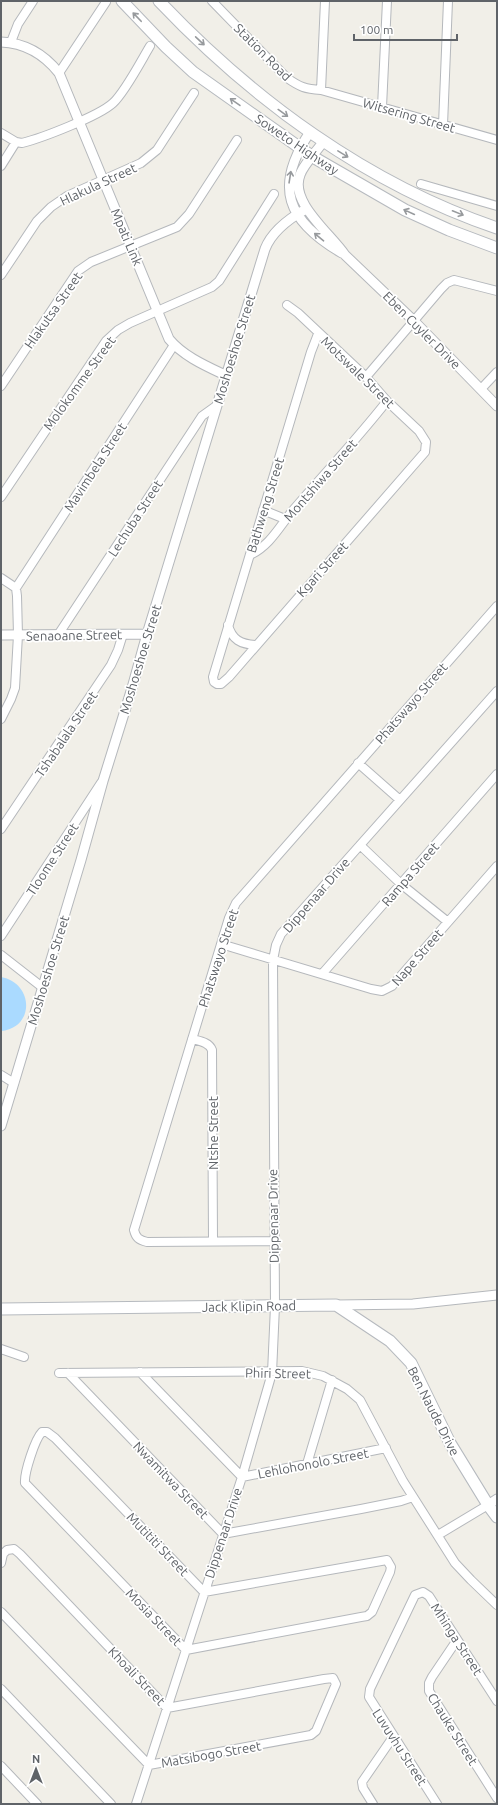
<svg xmlns="http://www.w3.org/2000/svg" width="498" height="1805" viewBox="0 0 498 1805" font-family="Ubuntu,sans-serif">
<style>
.water{fill:#aadaff}
.lines{fill:none;stroke-linecap:round;stroke-linejoin:round}
.minor-casing{stroke:#b5b8bc;stroke-width:10}
.tertiary-casing{stroke:#b5b8bc;stroke-width:11}
.secondary-casing{stroke:#b6babf;stroke-width:13}
.minor{stroke:#fff;stroke-width:8}
.tertiary{stroke:#fff;stroke-width:9}
.secondary{stroke:#fff;stroke-width:11}
.oneway{stroke:#979a9d}
.labels{text-anchor:middle;dominant-baseline:central;stroke-width:3.5;stroke-linejoin:round;paint-order:stroke}
.street-label{font-size:13px;fill:#5f6368;stroke:#fff}
</style>
<rect width="100%" height="100%" fill="#f1efe8"/>
<!-- water -->
<path class="water" d="M1 977C34 983 35 1028 1 1031Z"/>
<g class="lines">
<!-- minor casing -->
<g class="minor-casing">
<path id="minor" d="M212 1 287 78C300 87 305 89 321 90L497 140
M11 42 18 24 33 1
M59 73 106 2
M321 90 325 1
M382 107 387 1
M443 125 448 1
M1 133 16 142 22 143C42 138 99 116 113 103 125 92 141 61 150 46
M1 166 16 142
M421 184 497 206
M1 275 37 221 51 207 67 196 141 163 157 150 194 93
M287 305 298 313 366 377 387 401 419 431 426 442 425 452 229 677 221 684H217L214 682 213 677 311 352 318 334
M366 377 441 289 447 283 454 280 497 291
M1 386 78 271 91 262 177 227 189 214 237 140
M481 389 497 372
M1 497 106 341 118 330 130 323 212 287 219 281 274 194
M263 510 285 519
M250 555C271 545 280 525 294 509 325 473 358 438 387 401
M1 578 16 588 17 596 18 635 15 688 11 699 1 719
M16 588 174 345
M228 625C232 640 241 644 255 645
M58 635 202 416 216 406
M358 763 400 800
M1 829 111 665 118 650 123 634
M360 845 401 884 448 922
M1 936 101 783
M221 944 371 989 382 991 392 986 497 866
M1 955 42 987
M322 974 497 774
M192 1039C199 1041 209 1042 212 1050L213 1241
M1 1075 14 1083
M273 1241 147 1242C139 1240 136 1238 134 1230L229 918 236 903 497 606
M1 1349 24 1357
M140 1372 242 1477 386 1448
M59 1373 302 1371 323 1376 347 1389 360 1400 403 1481 455 1563 471 1580 497 1605
M68 1373 223 1534 361 1509 401 1501 413 1497
M42 1432H47L55 1438 204 1592 387 1560 391 1567 390 1572 372 1612 367 1616 361 1617 186 1650 25 1483C24 1473 35 1439 42 1432Z
M307 1464 332 1380
M438 1535 488 1505
M1 1563 3 1554 7 1550 14 1549 20 1554 167 1708 324 1679 333 1678 336 1684 316 1731 311 1735 149 1765 1 1612
M457 1640 432 1677 429 1683V1691L497 1798
M1 1689 111 1804
M1 1766 37 1804
M136 1804 242 1477 272 1373 275 1306 273 960 276 945 281 934 497 691
M373 1804 363 1788 362 1782 393 1737
M437 1804 369 1697 370 1689 415 1595 423 1592 429 1596 497 1701"/>
</g>
<!-- tertiary casing -->
<g class="tertiary-casing">
<path id="tertiary" d="M1 42C25 43 44 54 59 73L169 339C183 356 206 366 225 375
M310 132C273 187 287 221 342 253
M323 142C317 151 303 165 300 175 289 202 331 234 345 255L414 321 497 406
M1 635 147 634
M1 1126 81 860 103 781 132 688 147 634 265 249C272 231 290 218 306 209
M336 1305 413 1304 497 1295
M488 1505 497 1499"/>
</g>
<!-- secondary casing -->
<g class="secondary-casing">
<path id="secondary" d="M122 1 166 47 193 72 313 157 405 210 449 230 497 248
M159 1C253 100 367 184 497 228
M1 1309 336 1305 390 1341 411 1363 450 1443 488 1505 497 1517"/>
</g>
<!-- minor -->
<use href="#minor" class="minor"/>
<!-- tertiary -->
<use href="#tertiary" class="tertiary"/>
<!-- secondary -->
<use href="#secondary" class="secondary"/>
</g>
<!-- one-way arrows -->
<defs><path id="oneway-shaft" d="M-6 0H5M1.5-3L5.5 0L1.5 3" fill="none" stroke-width="1.6" stroke-linecap="round" stroke-linejoin="round"/></defs>
<g class="oneway">
<use href="#oneway-shaft" transform="translate(137 17) rotate(-134)"/>
<use href="#oneway-shaft" transform="translate(200 41) rotate(43)"/>
<use href="#oneway-shaft" transform="translate(235 102) rotate(-145)"/>
<use href="#oneway-shaft" transform="translate(283 113) rotate(36)"/>
<use href="#oneway-shaft" transform="translate(343 154) rotate(31)"/>
<use href="#oneway-shaft" transform="translate(290 177) rotate(-81)"/>
<use href="#oneway-shaft" transform="translate(409 212) rotate(-155)"/>
<use href="#oneway-shaft" transform="translate(458 213) rotate(22)"/>
<use href="#oneway-shaft" transform="translate(319 237) rotate(-140)"/>
</g>
<g class="labels">
<!-- street labels -->
<g class="street-label">
<text transform="translate(263 52) rotate(45)">Station Road</text>
<text transform="translate(409 115) rotate(16)">Witsering Street</text>
<text transform="translate(297 144) rotate(34)">Soweto Highway</text>
<text transform="translate(98 184) rotate(-25)">Hlakula Street</text>
<text transform="translate(127 237) rotate(67)">Mpati Link</text>
<text transform="translate(53 310) rotate(-55)">Hlakutsa Street</text>
<text transform="translate(422 330) rotate(45)">Eben Cuyler Drive</text>
<text transform="translate(234 349) rotate(-73)">Moshoeshoe Street</text>
<text transform="translate(358 372) rotate(44)">Motswale Street</text>
<text transform="translate(79 383) rotate(-54)">Molokomme Street</text>
<text transform="translate(95 467) rotate(-57)">Mavimbela Street</text>
<text transform="translate(320 480) rotate(-49)">Montshiwa Street</text>
<text transform="translate(265 505) rotate(-73)">Bathweng Street</text>
<text transform="translate(135 518) rotate(-57)">Lechuba Street</text>
<text transform="translate(322 569) rotate(-48)">Kgari Street</text>
<text transform="translate(74 635) rotate(-1)">Senaoane Street</text>
<text transform="translate(140 659) rotate(-73)">Moshoeshoe Street</text>
<text transform="translate(411 703) rotate(-49)">Phatswayo Street</text>
<text transform="translate(66 734) rotate(-56)">Tshabalala Street</text>
<text transform="translate(52 859) rotate(-57)">Tloome Street</text>
<text transform="translate(410 874) rotate(-49)">Rampa Street</text>
<text transform="translate(316 895) rotate(-49)">Dippenaar Drive</text>
<text transform="translate(417 957) rotate(-49)">Nape Street</text>
<text transform="translate(218 958) rotate(-72)">Phatswayo Street</text>
<text transform="translate(48 970) rotate(-73)">Moshoeshoe Street</text>
<text transform="translate(213 1133) rotate(-90)">Ntshe Street</text>
<text transform="translate(273 1216) rotate(-91)">Dippenaar Drive</text>
<text transform="translate(249 1306) rotate(-1)">Jack Klipin Road</text>
<text transform="translate(278 1373) rotate(1)">Phiri Street</text>
<text transform="translate(434 1411) rotate(63)">Ben Naude Drive</text>
<text transform="translate(313 1463) rotate(-11)">Lehlohonolo Street</text>
<text transform="translate(171 1480) rotate(46)">Nwamitwa Street</text>
<text transform="translate(223 1533) rotate(-72)">Dippenaar Drive</text>
<text transform="translate(158 1544) rotate(46)">Mutititi Street</text>
<text transform="translate(154 1617) rotate(46)">Mosia Street</text>
<text transform="translate(457 1639) rotate(57)">Mhinga Street</text>
<text transform="translate(137 1676) rotate(46)">Khoali Street</text>
<text transform="translate(453 1729) rotate(58)">Chauke Street</text>
<text transform="translate(400 1747) rotate(57)">Luvuvhu Street</text>
<text transform="translate(211 1754) rotate(-10)">Matsibogo Street</text>
</g>
</g>
<!-- border -->
<rect width="498" height="1805" fill="none" stroke="#5f6368" stroke-width="4"/>
<!-- north arrow -->
<g transform="translate(36 1769)" stroke="#ffffff" stroke-width="3" paint-order="stroke">
<path d="M0-3L7 15L0 10L-7 15Z" fill="#5f6368"/>
<text y="-6" font-size="11" font-weight="bold" text-anchor="middle" fill="#5f6368">N</text>
</g>
<!-- scale -->
<path d="M354 34v6h103v-6" fill="none" stroke="#5f6368" stroke-width="2"/>
<text x="360" y="34" font-size="12" fill="#5f6368" stroke="#ffffff" stroke-width="3" paint-order="stroke">100 m</text>
</svg>
